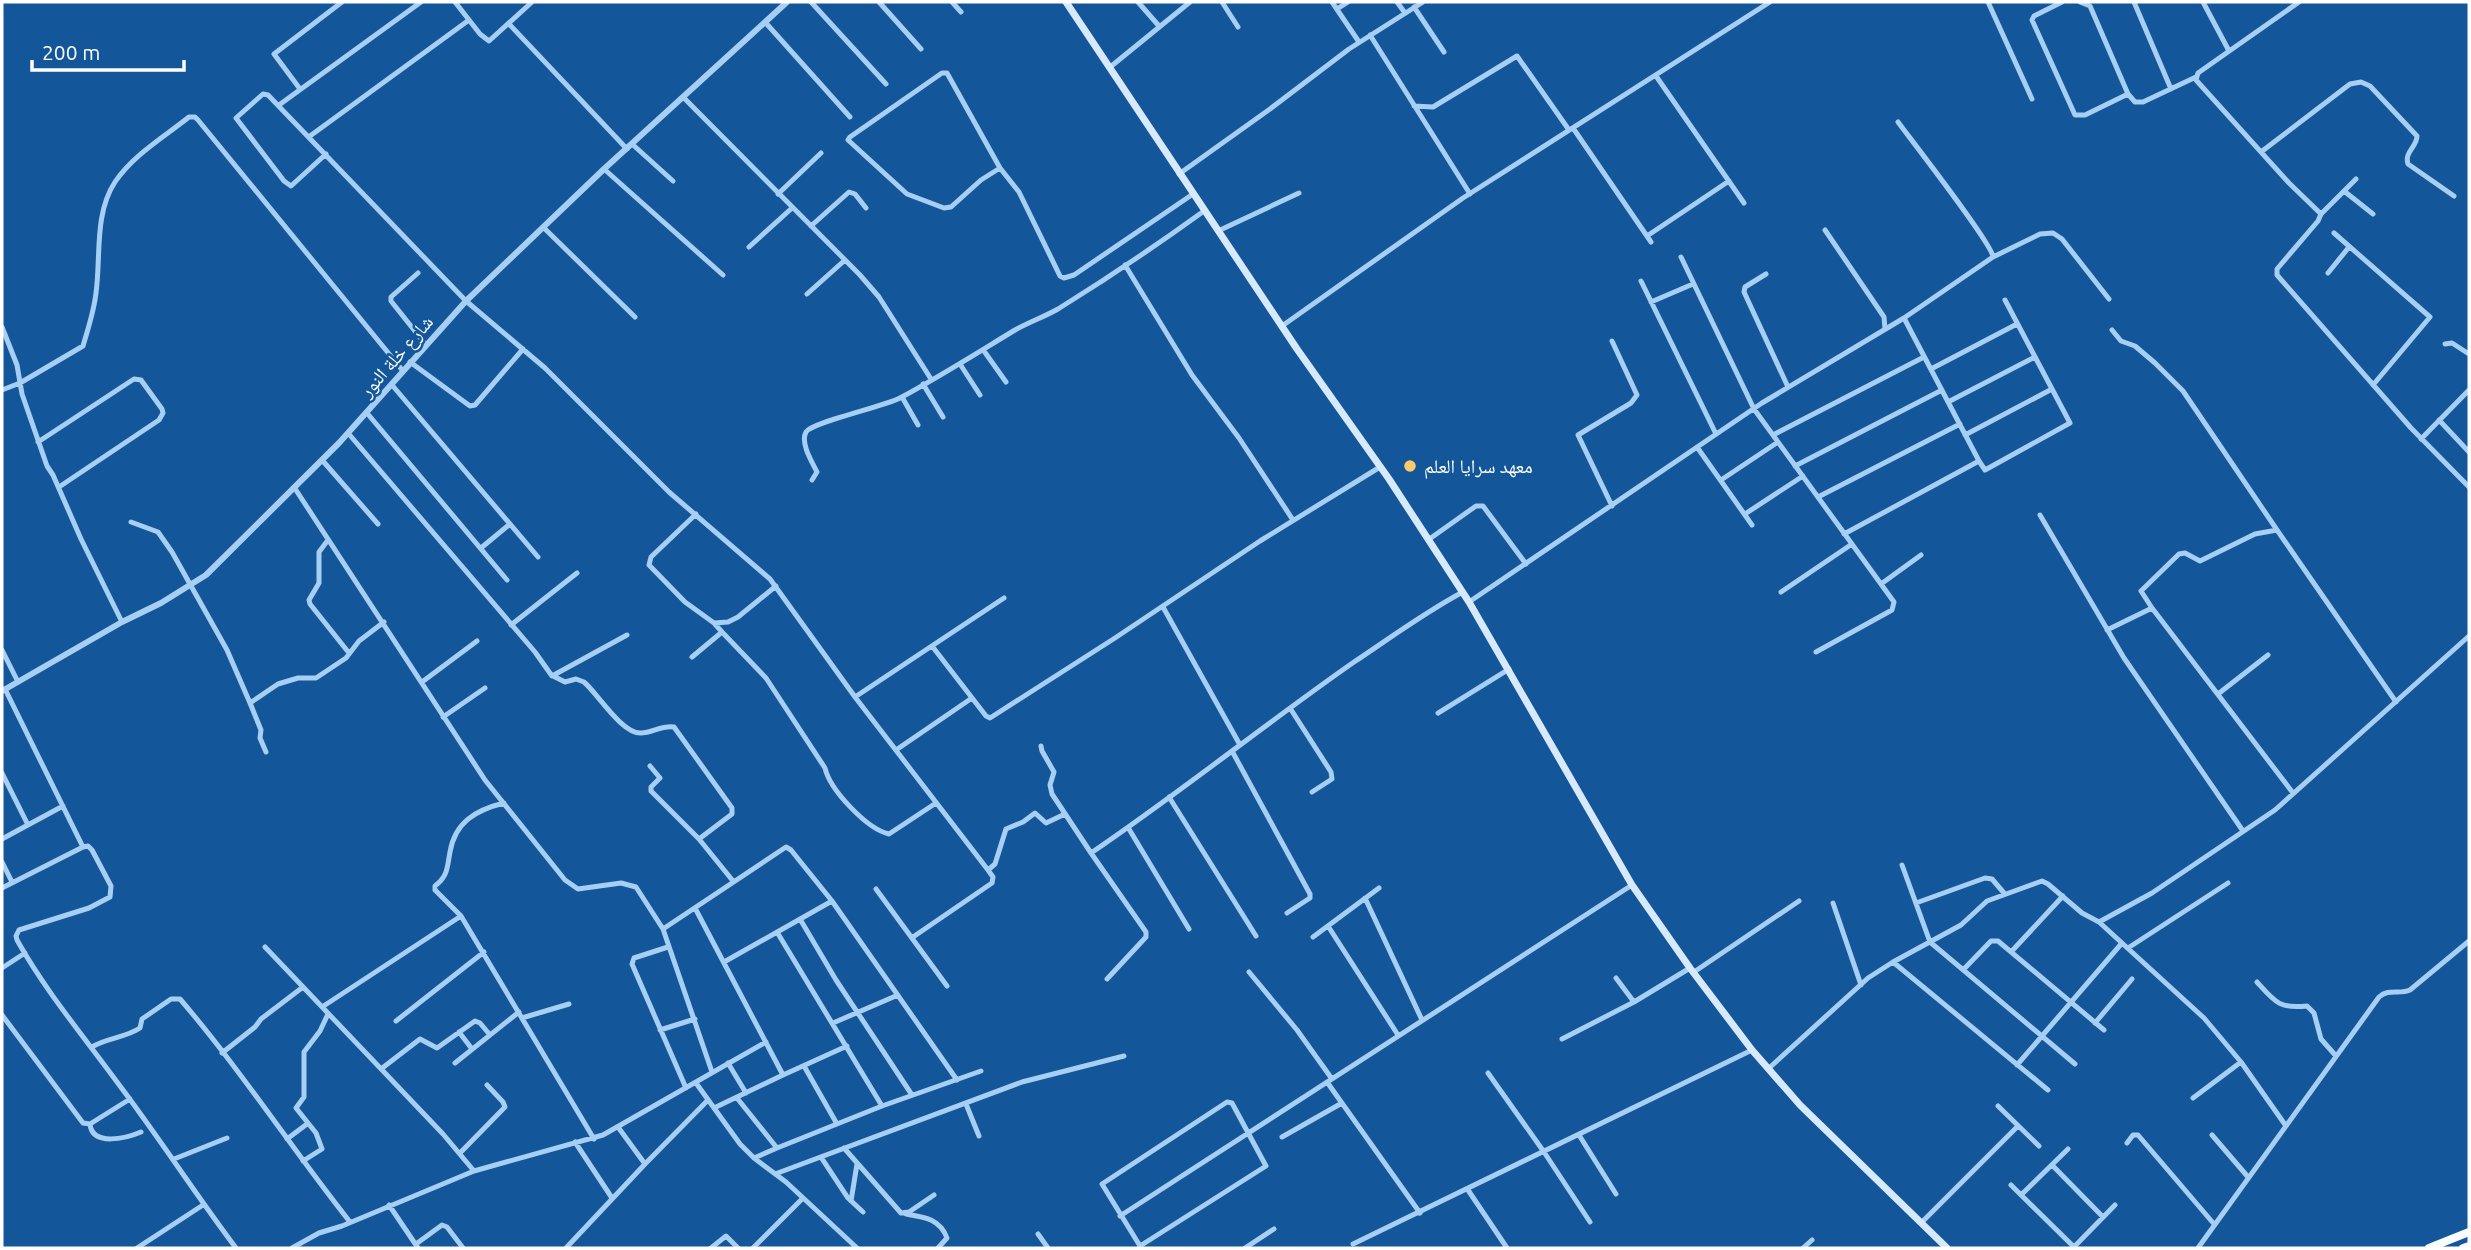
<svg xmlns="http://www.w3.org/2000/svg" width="2471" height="1250" viewBox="0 0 2471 1250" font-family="Ubuntu,'Noto Naskh Arabic',sans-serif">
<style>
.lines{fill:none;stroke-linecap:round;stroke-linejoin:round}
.minor{stroke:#a7cef3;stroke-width:5}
.tertiary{stroke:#a7cef3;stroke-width:6}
.secondary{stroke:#d7eafd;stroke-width:7}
.trunk{stroke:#f9fcff;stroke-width:8}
.poi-dot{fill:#ffca69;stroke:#13579a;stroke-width:2.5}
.labels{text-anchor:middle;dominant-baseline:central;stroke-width:5;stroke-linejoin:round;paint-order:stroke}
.street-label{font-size:19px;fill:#fff;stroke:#13579a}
.poi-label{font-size:19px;fill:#fff;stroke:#13579a;text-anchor:start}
</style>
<rect width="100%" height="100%" fill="#13579a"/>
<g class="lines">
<!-- minor -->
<path class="minor" d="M455 2 480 34 489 41 532 2
M811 2 886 84
M879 2 921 49
M952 2 961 12
M1138 2 1159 26
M1222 2 1238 27
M1332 2 1359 42
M1397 2 1405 13
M1988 2 2032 99
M2062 2 2034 16 2032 20 2075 115H2085L2128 94
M2080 2 2090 6 2128 94 2135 102H2143L2196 77
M2134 2 2171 89
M2203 2 2229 51
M2299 2 2198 73 2196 80 2289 183 2321 214
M1414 7 1444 52
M1337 9 1348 2
M765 22 850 117
M509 24 627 149
M1370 35 1470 194
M1109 68 1190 2
M1656 76 1744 203
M300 89 274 54 342 2
M683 97 860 275 879 297 931 379
M279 105 421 2
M1414 106 1433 107 1517 56 1569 130
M1573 128 1651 242
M310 136 469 20
M632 144 673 181
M2261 152 2350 84 2361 82 2370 86 2417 136C2417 147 2404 152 2408 164L2454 196
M326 154 291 186 284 181 236 118 263 94 268 95 466 301 545 368 669 492 770 579 855 697 988 870 993 877 992 883 913 937
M1000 168 981 180 951 207 944 208 907 194 848 140 850 137 942 73H947L1000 168 1019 192 1060 276 1064 278 1074 275 1193 194
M604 169 723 275
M1179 174 1270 109 1349 49 1423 2
M2356 179 2321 214 2318 221 2277 269V275L2411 428 2469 487
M2344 191 2373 214
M778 194 821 153
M811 226 849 192 855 194 866 208
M543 227 635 317
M1825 230 1884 317 1885 329
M1218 231 1299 193
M2334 233 2430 317 2373 385
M1647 236 1729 181
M749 247 792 208
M1681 257 1754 409 1894 602 1892 610 1816 652
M1993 257 2040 234 2053 233 2062 239 2109 299
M1125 265 1192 375 1239 438 1293 520
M418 273 391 297V301L426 345
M2328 273 2349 247
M1766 274 1745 287 1744 292 1788 387
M1641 281 1716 434
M807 294 845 260
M1651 302 1693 284
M1282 326 1463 198 1770 2
M2 327 17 365 22 394 47 466 53 475 81 539 122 622
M2112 330 2121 341 2135 346 2155 363 2183 391 2277 530 2255 534 2200 561 2185 553 2179 554 2141 591 2152 608
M2445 344 2452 343 2469 354
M984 351 1006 382
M410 362 470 406 475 405 523 349
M960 364 980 395
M1931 369 2017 324
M923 384 943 417
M392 385 538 557
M2 390 20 383 83 346C88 329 94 311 96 293 101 257 94 214 115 182 133 155 164 137 189 117H195L198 120 403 371
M902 397 918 425
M1948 402 2035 357
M367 413 507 580
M2439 420 2469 452
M348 433 535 652 552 676 627 635
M1773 435 1924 357
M1965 435 2052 389
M2421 439 2469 390
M38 442 134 379 141 380 162 409 163 413 159 420 59 487
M1697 447 1752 525
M322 460 378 524
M1979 461 1985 470 2070 423 2005 300
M1795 466 1942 390
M812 480 817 472C812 462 800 443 806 432 812 422 883 407 900 398 939 377 977 353 1015 330 1029 322 1044 317 1058 309 1108 278 1157 245 1204 211
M1721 480 1778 442
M294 487 485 780 565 880 578 889 621 883 636 887 663 929 712 1072
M1818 497 1960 424
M1612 506 1578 435 1631 403 1637 395 1612 341
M696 514 651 557 649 565 685 602 714 623 722 632
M1745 514 1803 476
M2040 515 2124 658 2243 831
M131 522 158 532 172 552 227 650 250 703 261 730 260 738 266 752
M2277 530 2396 702
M1844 534 1979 461 1904 318
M328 540 319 552V583L309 600 310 604 349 653
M1428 540 1476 506H1483L1526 564
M481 548 510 524
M1881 584 1921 555
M1781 592 1852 544
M1469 602 1762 403 1904 318 1993 257C1993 245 1912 141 1898 122
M1163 607 1240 745
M714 623 728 622 738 617 776 586
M511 625 577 573
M2107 630 2152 608 2293 793
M932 646 986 716 990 718 1115 638 1260 541 1380 467
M2 650 18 682
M692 657 722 632 766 678 825 768C830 790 867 829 889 834L936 803
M553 676 565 682 576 679 584 682C598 694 622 734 641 733 652 733 662 725 674 727L732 808V814L699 839 733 881
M422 682 477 641
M5 689 83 847
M2218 694 2268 655
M855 697 1004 598
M250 703 278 684 298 678H316L346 658 359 641 384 622
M1290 708 1331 772 1332 779 1312 792
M1438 713 1509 669
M443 717 485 688
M1041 746 1042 751 1054 772 1050 785 1052 794 1091 853
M896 750 972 698
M1232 751 1310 894V898L1287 913
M650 766 660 778 651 787V791L699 839
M2 773 28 825
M1169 797 1256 936
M1129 829 1189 929
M2 839 63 806
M2 862 12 882
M1902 865 1930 942 2075 1064
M988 870 995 864 1006 829 1023 822 1035 813 1046 823 1065 814
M2 888 83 847 88 846 92 850 111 886 110 897 89 908 19 930 16 936 17 940C46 992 85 1038 120 1086 160 1139 196 1195 236 1248
M876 889 947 986
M1365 898 1422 1020
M1833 903 1861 985
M1916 903 1985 878 1992 879 2004 893
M695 908 783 1075 847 1046
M461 916 435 890V886C448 876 447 868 450 852 455 822 476 810 504 803
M800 919 836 980 912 1095
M2099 922 2152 893 2275 810 2469 636
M1328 926 1398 1035
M663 929 786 847 791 850 832 901
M777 932 882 1106
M1313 937 1379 888
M265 947 443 1134 474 1171
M668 947 634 958 632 964 686 1088
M2128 948 2228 883
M2011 952 2063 896
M724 962 832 901 957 1080
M1893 962 2048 1090
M2 968 25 953
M1963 970 1991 941H1998L2104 1030
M1249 972 1297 1030 1332 1079
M1694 972 1799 901
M1616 978 1634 1002
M1107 979 1146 937V932L1091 853C1181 792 1265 724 1354 662 1390 638 1424 613 1461 593
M2257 982C2275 1002 2279 1009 2307 1006L2314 1013 2321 1039 2336 1056
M322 1007 461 916 594 1139
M2 1015 83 1123 90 1124 130 1099
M522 1018 569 1004
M396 1021 484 952
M833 1023 898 995
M2095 1023 2132 979
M660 1030 695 1019
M459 1032 472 1049
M1562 1039 1634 1002 1690 968
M92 1047C106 1038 125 1038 140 1028L142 1019 171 999H180C241 1070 292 1149 350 1222
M222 1053 255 1027 261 1019 303 987
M455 1063 519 1012
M728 1063 746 1093
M2017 1065 2122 943
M804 1066 837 1124
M381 1069 420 1039 437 1048 475 1021 480 1023 490 1035
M1768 1069 1868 978 1893 962 1961 925 1987 901 2042 881 2048 884 2082 913 2099 922 2204 1018 2241 1062 2286 1126
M1488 1073 1544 1152 1590 1222
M1327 1082 1420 1213
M696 1083 740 1144 754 1158 786 1182 857 1248
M737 1098 777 1148 882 1106 981 1071
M2193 1098 2241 1062
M1227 1102 1232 1103 1266 1166 1140 1246 1102 1184Z
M966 1104 979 1136
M1998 1106 2039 1146
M714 1108 783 1075
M90 1124C92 1147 127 1138 141 1132
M618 1127 645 1164
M1579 1135 1616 1194
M2212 1135 2248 1177
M1282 1137 1342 1103
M287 1139 307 1124
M575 1142 612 1198
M2127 1143 2133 1135H2138L2214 1224
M844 1148 901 1213 909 1212 934 1195
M460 1153 505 1107 503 1102 487 1085
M821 1157 848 1198 863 1212
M754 1158 777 1148
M174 1159 227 1138
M303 1161 322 1149 316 1133 296 1108 304 1097V1052L320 1031 328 1014
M2052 1165 2103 1217
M775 1174 1022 1082 1124 1056
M2011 1185 2074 1247
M1468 1190 1507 1248
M2021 1195 2068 1149
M851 1201 857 1164
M389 1205 418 1248
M906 1214C925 1217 940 1219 947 1238L938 1248
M1120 1216 1632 885
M1921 1223 2018 1126
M1038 1234 1048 1248
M416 1244 442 1225 447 1227 463 1248
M1353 1244 1752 1050
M137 1248 203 1205
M292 1248 319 1233 342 1226 474 1171 603 1135 766 1042
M566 1248 645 1164 708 1100
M711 1248 726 1236 738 1248
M753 1248 803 1198
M1245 1248 1274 1229
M1803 1248 1812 1240
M2073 1248 2115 1205
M2198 1248 2379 997C2389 988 2399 995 2410 990L2469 941"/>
<!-- tertiary -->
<path class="tertiary" d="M2 691 122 622 161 603 206 575 339 443 466 301 604 169 787 2"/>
<!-- secondary -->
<path class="secondary" d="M1066 2 1297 349 1389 479 1469 602 1632 885 1690 968 1752 1050 1800 1105 1947 1248"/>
<!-- trunk -->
<path class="trunk" d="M2429 1248 2469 1232
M2463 1248 2469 1246"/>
</g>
<!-- markers -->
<circle class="poi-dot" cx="1410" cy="466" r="7"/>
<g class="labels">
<!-- street labels -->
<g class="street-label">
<text transform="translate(396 356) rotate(-49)">شارع خلة النور</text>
</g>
<!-- poi labels -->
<g class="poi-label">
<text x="1424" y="466">معهد سرايا العلم</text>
</g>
</g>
<!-- border -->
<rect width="2471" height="1250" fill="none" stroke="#ffffff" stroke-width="7"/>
<!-- scale -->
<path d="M32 60v10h152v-10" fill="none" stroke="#ffffff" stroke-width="3.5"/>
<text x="42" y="60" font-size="21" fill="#ffffff" stroke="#13579a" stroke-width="5" paint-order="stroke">200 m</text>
</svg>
